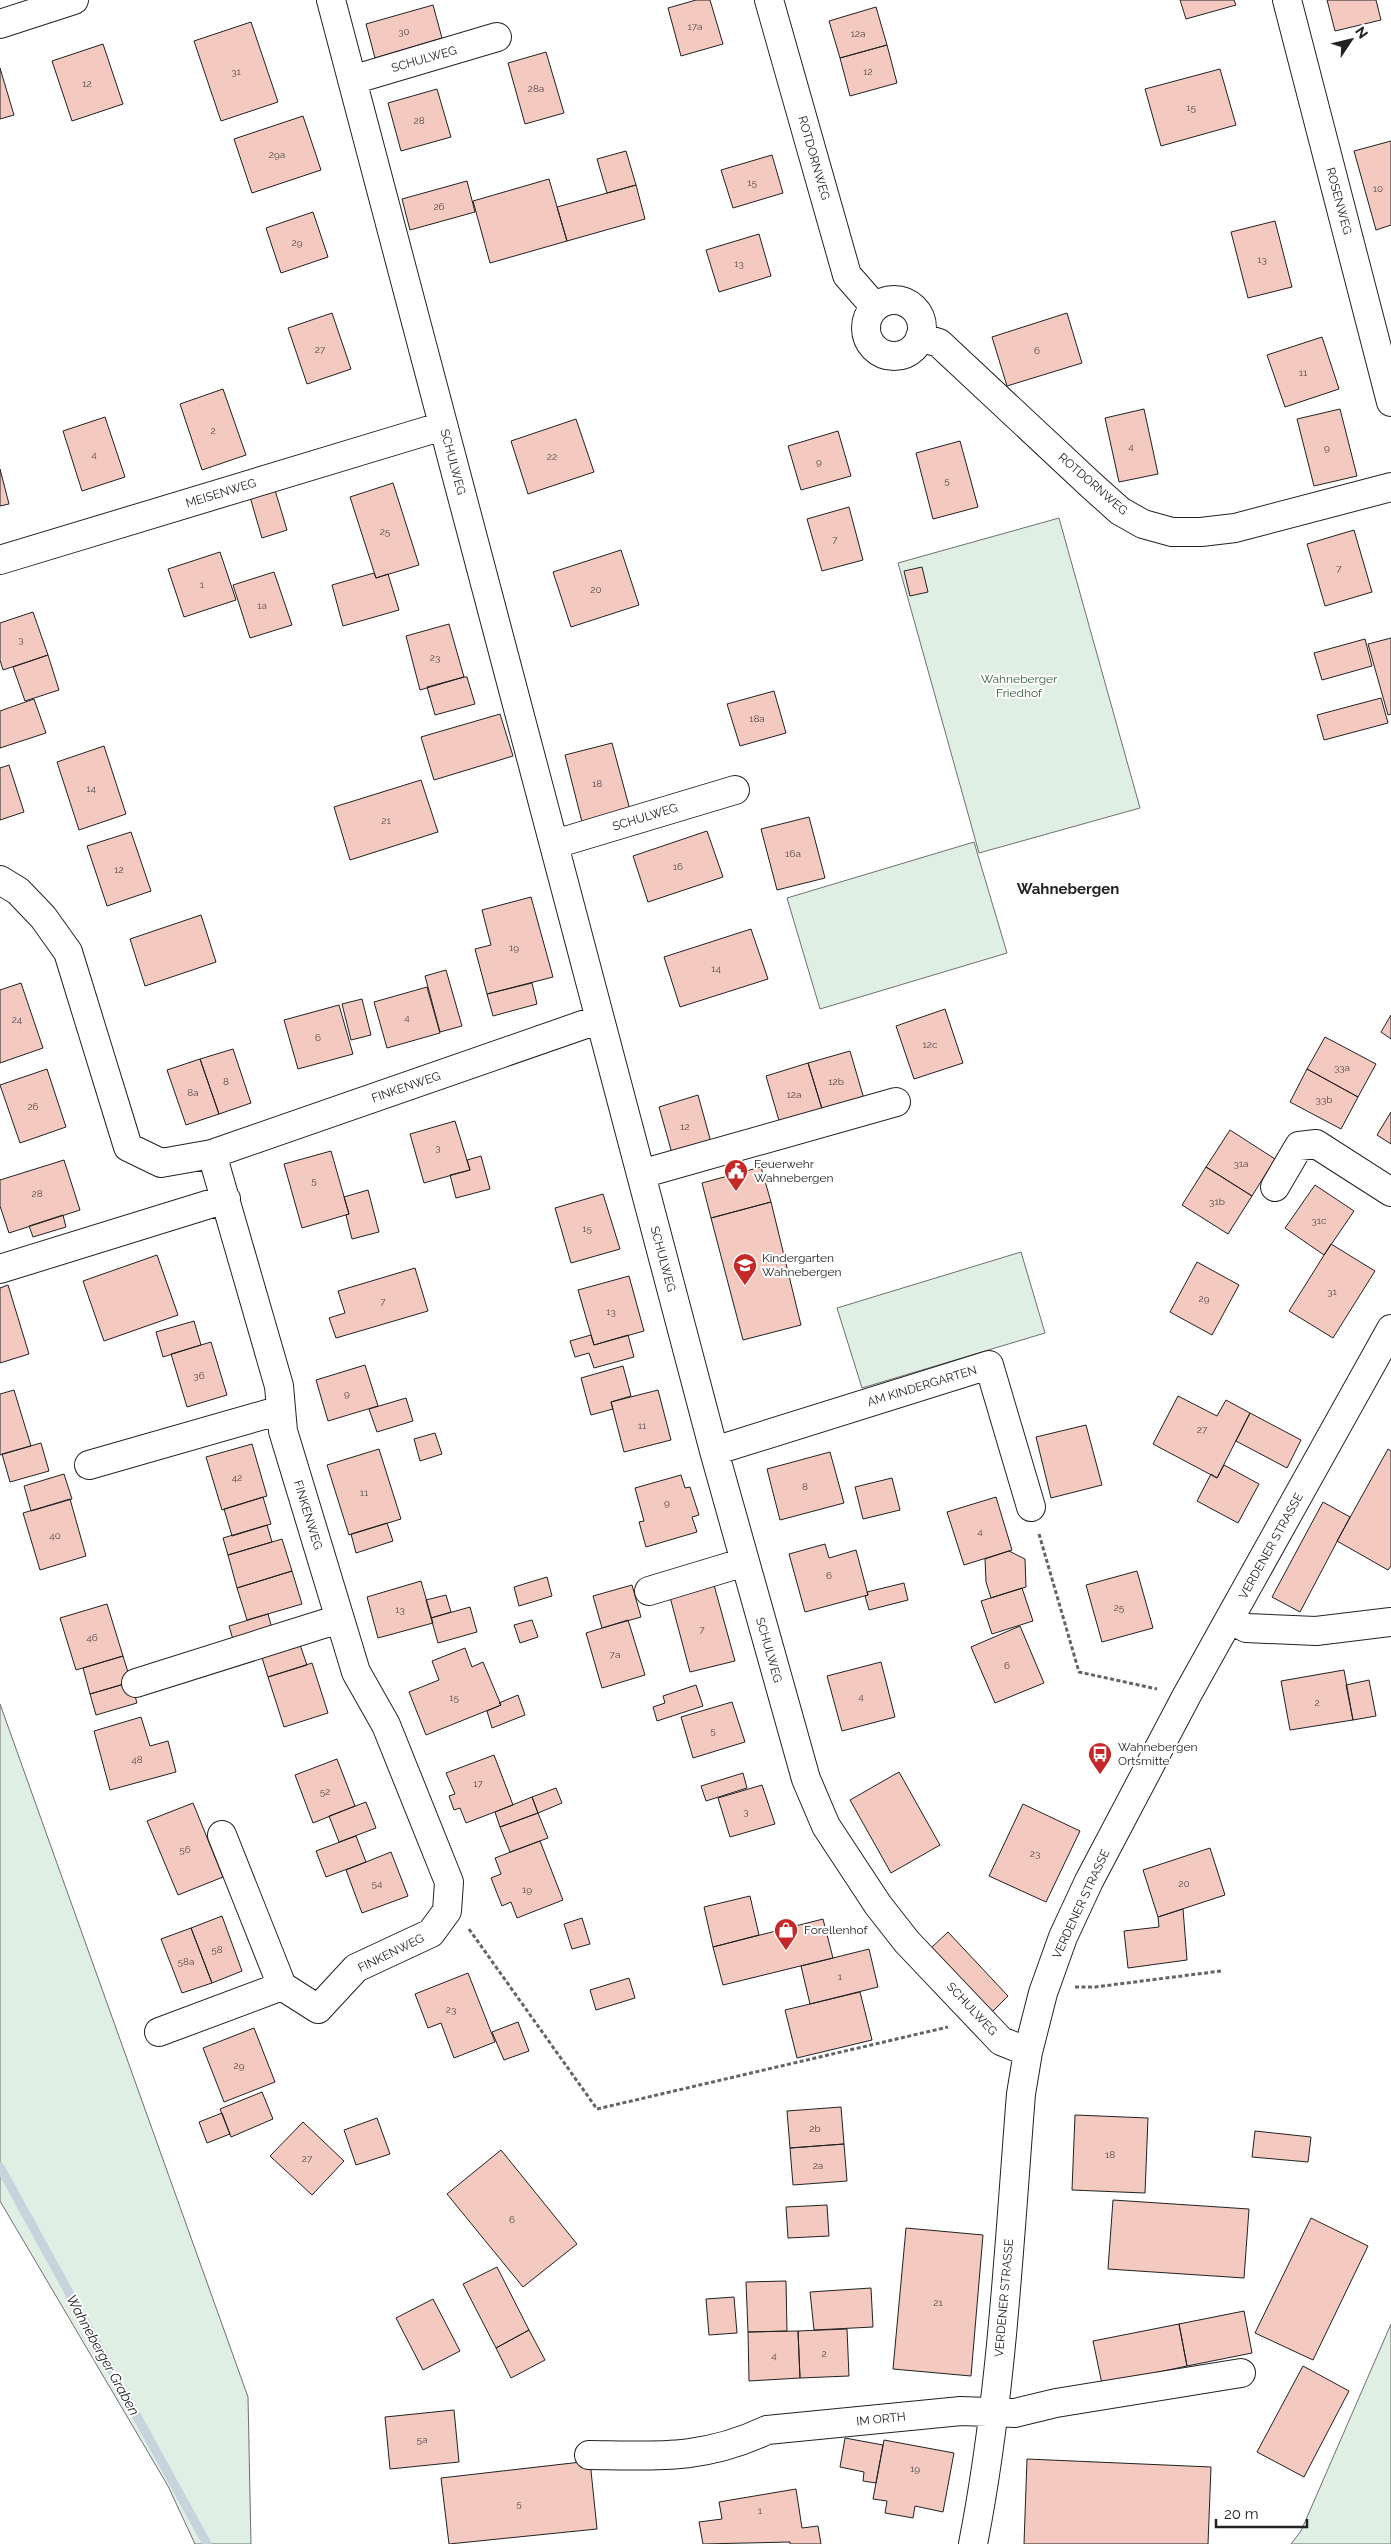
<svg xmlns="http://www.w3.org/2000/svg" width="1391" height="2544" viewBox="0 0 1391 2544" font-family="Raleway,sans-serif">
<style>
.green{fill:#e0efe3;stroke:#6f6f6f}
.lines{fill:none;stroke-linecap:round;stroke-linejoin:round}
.stream{stroke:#c7d3dd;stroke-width:9}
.building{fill:#f3c9c0;stroke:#222}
.minor-casing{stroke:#222;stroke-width:30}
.path{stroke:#646464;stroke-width:3;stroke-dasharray:4 2.5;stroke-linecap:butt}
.minor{stroke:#fff;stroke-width:28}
.labels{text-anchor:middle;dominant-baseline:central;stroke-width:4;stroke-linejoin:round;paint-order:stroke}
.number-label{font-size:10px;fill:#564c4a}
.street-label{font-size:12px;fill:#222;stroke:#fff}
.park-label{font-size:12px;fill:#2f5e38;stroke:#fff}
.poi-label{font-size:12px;fill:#222;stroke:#fff;text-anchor:start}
.water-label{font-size:14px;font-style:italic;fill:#222;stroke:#fff}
.quarter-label{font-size:15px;font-weight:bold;fill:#222;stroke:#fff}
</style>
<rect width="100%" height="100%" fill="#fff"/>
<!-- green -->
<path class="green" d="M1059 518 1140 808 979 853 898 563Z
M974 842 1007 953 820 1009 787 898Z
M1021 1252 1045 1333 862 1388 837 1308Z
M0 1704 248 2397 251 2544H195L168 2486 0 2201Z
M1391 2324V2544H1291L1301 2531Z"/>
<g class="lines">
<!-- stream -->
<path class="stream" d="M0 2167 207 2544"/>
</g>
<!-- building -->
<path class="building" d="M696 0H710L723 44 681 56 668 8Z
M1180 0H1234L1236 5 1186 19Z
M1327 0H1376L1381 20 1335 31Z
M433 5 442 38 375 58 366 24Z
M876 7 887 45 840 58 829 21Z
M251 22 278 102 221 121 194 41Z
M103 44 123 104 72 121 52 61Z
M887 45 897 83 850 96 840 58Z
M546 52 564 113 525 124 508 63Z
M0 68 14 115 0 119Z
M1220 69 1236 125 1161 146 1145 89Z
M437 89 451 137 401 151 388 103Z
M303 116 321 170 252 193 234 139Z
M1391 141V225L1376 230 1354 151Z
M626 151 636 185 607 193 597 159Z
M772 155 783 193 733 208 721 170Z
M549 179 567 241 490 263 473 201Z
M467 181 475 212 410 230 402 199Z
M636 185 645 219 567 241 557 207Z
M313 212 328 257 281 273 266 228Z
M1275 221 1292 287 1248 298 1231 232Z
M759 234 771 276 719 292 706 250Z
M332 313 351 369 307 384 288 328Z
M1067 313 1082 363 1007 386 992 337Z
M1322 337 1339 389 1285 407 1267 355Z
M223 389 246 455 202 470 180 404Z
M1144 409 1158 474 1119 482 1105 418Z
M1340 409 1357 476 1314 486 1297 419Z
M105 417 125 477 82 491 63 431Z
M576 419 594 472 528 494 511 441Z
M838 431 851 476 801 490 788 446Z
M960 441 978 507 933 519 916 453Z
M0 469 9 504 0 506Z
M393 483 419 565 376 578 350 497Z
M275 490 287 530 262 538 250 497Z
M849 507 863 560 822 571 807 519Z
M1354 530 1372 592 1325 606 1307 544Z
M621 550 639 605 571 627 553 572Z
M220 552 236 600 184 617 168 569Z
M922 567 928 592 910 596 904 571Z
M274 572 292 625 250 638 233 585Z
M374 573 376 578 388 574 399 610 343 626 332 585Z
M33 612 48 655 3 670 0 660V623Z
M449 624 464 677 420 690 406 636Z
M1391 638V714L1388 715 1368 644Z
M1365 639 1372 666 1322 680 1314 653Z
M48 655 59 690 25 701 13 667Z
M464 677H467L475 704 435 715 427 687Z
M774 691 786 733 740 746 727 704Z
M1381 698 1388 723 1324 740 1317 715Z
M34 699 46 733 0 748V711Z
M500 714 513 756 434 780 421 737Z
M612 743 630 810 582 822 565 755Z
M104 746 126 814 79 830 57 762Z
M9 765 24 812 0 820V768Z
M421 780 438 832 350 860 334 807Z
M809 817 825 878 777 890 761 829Z
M707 831 723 877 648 902 633 856Z
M131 832 151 891 107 906 87 846Z
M531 897 553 977 487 994 475 949 491 945 482 910Z
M201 915 216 962 145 986 130 939Z
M751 929 768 979 680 1007 664 957Z
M446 970 462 1026 440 1032 425 976Z
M21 983 43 1048 0 1063V990Z
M532 983 537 1004 493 1016 487 994Z
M427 987 440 1033 387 1048 374 1002Z
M362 999 371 1035 351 1040 342 1004Z
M339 1005 353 1054 298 1069 284 1020Z
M945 1009 963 1063 914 1079 896 1026Z
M1391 1015V1039L1381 1032Z
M1325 1037 1376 1064 1358 1097 1307 1069Z
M233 1049 251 1103 219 1114 200 1059Z
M850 1051 864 1099 823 1112 808 1063Z
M200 1059 219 1114 186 1125 167 1070Z
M808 1063 823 1112 780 1124 766 1076Z
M47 1069 66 1127 20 1143 0 1085Z
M1307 1069 1358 1097 1341 1129 1290 1102Z
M698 1095 712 1146 673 1157 659 1107Z
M1391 1112V1144L1377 1135Z
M455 1121 470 1170 424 1183 410 1134Z
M1230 1130 1275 1159 1252 1196 1206 1167Z
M331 1151 349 1214 302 1228 284 1164Z
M481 1156 490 1189 456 1198 450 1175 470 1170 467 1160Z
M64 1160 80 1210 9 1233 0 1206V1180Z
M761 1167 771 1202 711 1218 702 1183Z
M1206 1167 1252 1196 1228 1234 1182 1205Z
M1315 1185 1354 1211 1324 1255 1285 1228Z
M368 1190 379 1232 352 1239 346 1215 349 1214 344 1197Z
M603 1194 620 1249 571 1263 555 1208Z
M771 1202 801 1325 743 1340 711 1218Z
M63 1215 66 1227 33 1237 29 1226Z
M1331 1244 1375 1271 1333 1338 1289 1311Z
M157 1255 178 1315 104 1341 83 1281Z
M1197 1262 1239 1285 1212 1335 1170 1312Z
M415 1268 428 1311 336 1338 329 1318 345 1313 338 1291Z
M629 1276 644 1331 594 1345 578 1290Z
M8 1285 29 1354 0 1363V1288Z
M194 1321 201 1345 163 1357 156 1332Z
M591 1335 594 1345 628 1335 634 1357 594 1368 589 1353 575 1357 570 1341Z
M211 1342 227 1395 187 1407 171 1354Z
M365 1365 378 1406 328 1421 316 1380Z
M623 1366 631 1396 611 1402 613 1409 591 1415 581 1378Z
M14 1390 31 1446 0 1455V1394Z
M658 1390 671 1440 624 1452 611 1402Z
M1178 1396 1217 1416 1226 1400 1250 1413 1217 1478 1153 1444Z
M406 1398 413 1421 377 1432 369 1409Z
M1250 1413 1301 1440 1287 1468 1236 1441Z
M1086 1425 1102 1485 1051 1498 1036 1437Z
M435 1433 442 1454 420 1461 414 1439Z
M41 1443 49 1471 10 1482 2 1454Z
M252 1444 267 1496 222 1510 206 1457Z
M379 1449 401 1519 349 1535 327 1465Z
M1388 1449 1391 1451V1566L1388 1570 1337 1541Z
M830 1452 844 1503 780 1520 767 1469Z
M1224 1465 1259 1484 1238 1523 1197 1501 1211 1474 1217 1478Z
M64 1474 72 1499 31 1511 24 1486Z
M681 1475 685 1488 690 1487 699 1515 692 1517 697 1532 646 1547 639 1522 644 1521 635 1488Z
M892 1478 900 1510 863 1519 855 1487Z
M263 1497 271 1524 232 1536 224 1509Z
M996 1497 1012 1550 964 1565 947 1512Z
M70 1499 86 1556 40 1570 23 1513Z
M1323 1502 1350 1517 1300 1612 1272 1597Z
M387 1523 393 1541 356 1553 351 1534Z
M267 1525 272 1542 228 1555 223 1538Z
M282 1539 292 1571 237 1588 228 1555Z
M825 1544 829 1558 856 1550 868 1595 805 1612 789 1554Z
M1009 1551 1025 1559 1026 1587 991 1598 986 1582 985 1559Z
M292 1571 302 1604 247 1620 237 1588Z
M1137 1571 1153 1628 1102 1642 1086 1585Z
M547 1577 552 1596 519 1606 514 1587Z
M421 1581 433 1623 378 1638 367 1597Z
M904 1583 908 1600 869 1610 865 1596 868 1595 867 1592Z
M632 1585 641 1617 602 1628 593 1596Z
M714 1585 735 1661 690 1672 670 1597Z
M1022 1588 1033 1621 992 1634 981 1601Z
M446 1595 451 1612 431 1618 426 1600Z
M107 1604 123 1656 76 1670 60 1618Z
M470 1607 477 1632 438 1643 431 1618Z
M268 1614 273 1632 234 1643 229 1626Z
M532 1620 538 1637 520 1643 514 1625Z
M628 1620 645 1675 602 1688 586 1633Z
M1020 1626 1044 1683 995 1703 971 1647Z
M298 1639 307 1665 268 1677 260 1651Z
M465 1648 472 1667 483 1662 501 1705 426 1735 409 1692 439 1680 432 1661Z
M123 1656 131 1682 90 1694 83 1668Z
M881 1662 895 1717 842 1731 827 1676Z
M312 1663 328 1713 284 1727 268 1677Z
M1344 1670 1353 1720 1290 1730 1281 1681Z
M1369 1680 1376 1716 1353 1720 1346 1685Z
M131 1682 137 1703 96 1715 90 1694Z
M696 1685 703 1706 657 1721 653 1707 665 1703 663 1696Z
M518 1695 525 1715 492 1728 487 1711 501 1705 499 1703Z
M732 1702 745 1742 693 1758 681 1717Z
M141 1717 150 1746 168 1741 176 1772 110 1790 94 1731Z
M494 1755 513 1805 466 1823 460 1808 454 1810 449 1796 455 1794 446 1773Z
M337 1759 355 1806 313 1823 295 1775Z
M899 1772 940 1845 891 1873 850 1800Z
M743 1773 747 1788 706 1801 701 1786Z
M762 1785 775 1824 730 1837 718 1798Z
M556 1788 562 1803 538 1813 532 1797Z
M532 1797 538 1813 500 1827 495 1812Z
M366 1802 376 1828 339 1842 329 1816Z
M193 1803 223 1877 178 1895 147 1821Z
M1023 1804 1080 1831 1046 1902 989 1876Z
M538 1813 548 1838 510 1852 500 1827Z
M356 1836 366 1862 326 1877 316 1851Z
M540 1841 563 1900 517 1918 511 1902 502 1906 491 1878 501 1874 495 1858Z
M1210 1848 1225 1895 1158 1917 1143 1870Z
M391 1852 408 1896 362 1913 346 1870Z
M750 1896 759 1935 713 1947 704 1907Z
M1183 1909 1187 1960 1128 1968 1124 1931 1159 1927 1158 1917Z
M222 1916 242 1971 212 1983 191 1928Z
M582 1918 590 1944 572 1949 564 1924Z
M823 1919 833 1958 723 1985 713 1947Z
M191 1928 212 1983 182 1993 161 1939Z
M948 1932 1008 1996 991 2013 930 1949Z
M869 1949 878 1987 810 2004 801 1966Z
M468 1973 495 2042 454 2058 441 2023 428 2028 415 1994Z
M629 1978 635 1998 596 2010 590 1990Z
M860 1992 872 2040 797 2058 785 2010Z
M518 2022 529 2051 504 2060 492 2032Z
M254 2028 275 2082 224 2102 203 2048Z
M262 2092 273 2119 231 2137 220 2109Z
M841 2107 844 2144 790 2148 787 2111Z
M222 2113 230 2134 207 2143 199 2122Z
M1075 2115 1148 2118 1145 2193 1072 2190Z
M377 2118 390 2154 356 2165 344 2130Z
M303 2122 344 2161 312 2195 270 2156Z
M1255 2131 1311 2137 1308 2162 1252 2157Z
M844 2144 847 2181 793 2185 790 2148Z
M501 2150 577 2244 523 2287 447 2194Z
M1113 2200 1249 2209 1244 2278 1108 2269Z
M827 2205 829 2236 788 2238 786 2207Z
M1311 2218 1368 2246 1313 2360 1255 2333Z
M906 2228 983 2235 971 2376 893 2369Z
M497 2267 529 2330 496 2348 463 2284Z
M786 2281 787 2331 748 2332 746 2282Z
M871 2288 873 2327 814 2330 810 2292Z
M734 2297 737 2333 709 2335 706 2299Z
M433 2299 460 2351 423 2370 396 2318Z
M1244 2311 1252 2353 1187 2366 1179 2324Z
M1179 2324 1187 2366 1102 2384 1093 2341Z
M847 2329 849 2376 800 2378 798 2331Z
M529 2330 545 2360 511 2378 496 2348Z
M798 2331 800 2378 749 2381 748 2332Z
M1303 2366 1349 2391 1304 2477 1257 2452Z
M454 2410 459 2462 390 2469 385 2417Z
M845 2438 883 2445 876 2483 863 2481 864 2472 840 2467Z
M884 2440 954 2453 943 2512 915 2506 913 2518 885 2513 887 2501 873 2499Z
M1027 2459 1211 2467 1208 2544H1024Z
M590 2461 597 2529 449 2544 441 2478Z
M796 2489 802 2528 818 2526 821 2544H790V2542L703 2544 699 2522 722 2519 719 2502Z"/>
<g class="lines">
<!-- minor casing -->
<g class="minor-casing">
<path id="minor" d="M331 0 714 1451 806 1779 826 1826 878 1905 907 1942 1001 2041 1028 2052
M769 0 847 275 875 307
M1287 0 1391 402
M0 24 74 0
M352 80 497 37
M866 328a28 28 0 1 1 56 0a28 28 0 1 1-56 0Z
M920 337 939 343 1091 485 1120 511 1143 524 1172 532H1201L1235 528 1391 487
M0 560 443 426
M555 844 735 790
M0 880 18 891 43 917 68 952 128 1147 161 1163 212 1154 600 1019
M641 1174 896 1102
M1275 1187 1299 1146 1316 1144 1391 1192
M0 1269 226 1199
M714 1451 989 1365 1031 1507
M89 1465 281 1410
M649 1591 745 1562
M1230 1619 1246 1628 1316 1631 1391 1622
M136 1683 339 1619
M222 1835 282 1986
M159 2032 282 1986 318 2009 356 1968 431 1933 447 1911 449 1882 386 1725 356 1672 283 1431 279 1386 212 1154
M589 2455C657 2456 704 2460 767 2430L961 2411 1015 2413 1056 2403 1241 2373
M973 2544C1002 2396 1009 2244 1021 2094L1028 2052 1043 1993 1063 1937 1089 1881 1187 1695 1391 1329"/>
</g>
<!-- path -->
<path class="path" d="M1039 1534 1079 1672 1157 1689
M469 1929 597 2109 948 2027
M1075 1987H1095L1221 1971"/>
<!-- minor -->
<use href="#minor" class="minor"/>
</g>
<!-- icons -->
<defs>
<g id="civic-pin" transform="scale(1.25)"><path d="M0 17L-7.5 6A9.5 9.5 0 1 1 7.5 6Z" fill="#c62828" stroke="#fff"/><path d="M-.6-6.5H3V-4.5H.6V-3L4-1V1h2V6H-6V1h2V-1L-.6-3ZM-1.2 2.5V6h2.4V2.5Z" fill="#fff"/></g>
<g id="school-pin" transform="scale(1.25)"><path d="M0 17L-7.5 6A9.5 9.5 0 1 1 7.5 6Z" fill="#c62828" stroke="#fff"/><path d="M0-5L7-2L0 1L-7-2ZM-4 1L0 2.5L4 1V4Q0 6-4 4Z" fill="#fff"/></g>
<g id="bus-pin" transform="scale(1.25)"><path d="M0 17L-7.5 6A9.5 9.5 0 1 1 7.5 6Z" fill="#c62828" stroke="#fff"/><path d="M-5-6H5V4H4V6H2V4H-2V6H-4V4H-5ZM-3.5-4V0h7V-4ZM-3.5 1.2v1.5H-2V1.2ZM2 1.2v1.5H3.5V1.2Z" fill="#fff"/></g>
<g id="shop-pin" transform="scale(1.25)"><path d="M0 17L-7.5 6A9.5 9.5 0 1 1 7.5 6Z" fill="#c62828" stroke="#fff"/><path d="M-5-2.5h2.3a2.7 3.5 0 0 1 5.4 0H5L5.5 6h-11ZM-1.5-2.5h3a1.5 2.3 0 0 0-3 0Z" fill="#fff"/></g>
</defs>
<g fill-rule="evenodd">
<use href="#civic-pin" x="736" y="1171"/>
<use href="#school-pin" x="745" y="1265"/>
<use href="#bus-pin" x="1100" y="1754"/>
<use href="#shop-pin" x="786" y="1930"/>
</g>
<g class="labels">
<!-- number labels -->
<g class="number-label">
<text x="695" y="26">17a</text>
<text x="404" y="31">30</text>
<text x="858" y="33">12a</text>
<text x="236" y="71">31</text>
<text x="868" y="71">12</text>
<text x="87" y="83">12</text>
<text x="536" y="88">28a</text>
<text x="1191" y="107">15</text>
<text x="419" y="120">28</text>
<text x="277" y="154">29a</text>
<text x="752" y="182">15</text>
<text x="1378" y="188">10</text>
<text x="439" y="206">26</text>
<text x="297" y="242">29</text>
<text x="1262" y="259">13</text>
<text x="739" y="263">13</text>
<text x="320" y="349">27</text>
<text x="1037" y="350">6</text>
<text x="1303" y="372">11</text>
<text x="213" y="430">2</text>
<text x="1131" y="446">4</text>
<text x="1327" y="447">9</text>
<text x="94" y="454">4</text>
<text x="552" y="456">22</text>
<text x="819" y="461">9</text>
<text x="947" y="480">5</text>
<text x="385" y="531">25</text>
<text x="835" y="539">7</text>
<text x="1339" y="568">7</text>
<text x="202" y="584">1</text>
<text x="596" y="589">20</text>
<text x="262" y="605">1a</text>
<text x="21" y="639">3</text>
<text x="435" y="657">23</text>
<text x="757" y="718">18a</text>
<text x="597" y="783">18</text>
<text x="91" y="788">14</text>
<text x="386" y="820">21</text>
<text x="793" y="853">16a</text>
<text x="678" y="866">16</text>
<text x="119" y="869">12</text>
<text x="514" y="947">19</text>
<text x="716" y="968">14</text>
<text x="407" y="1017">4</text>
<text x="17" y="1019">24</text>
<text x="318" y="1037">6</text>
<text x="930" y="1044">12c</text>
<text x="1342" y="1067">33a</text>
<text x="226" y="1081">8</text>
<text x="836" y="1081">12b</text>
<text x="193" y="1092">8a</text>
<text x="794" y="1094">12a</text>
<text x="1324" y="1099">33b</text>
<text x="33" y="1106">26</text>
<text x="685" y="1126">12</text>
<text x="438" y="1147">3</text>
<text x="1241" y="1163">31a</text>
<text x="314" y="1180">5</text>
<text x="37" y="1193">28</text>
<text x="1217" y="1201">31b</text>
<text x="1319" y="1220">31c</text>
<text x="587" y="1228">15</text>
<text x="1332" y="1291">31</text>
<text x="1204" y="1298">29</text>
<text x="383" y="1301">7</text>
<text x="611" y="1311">13</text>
<text x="199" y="1375">36</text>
<text x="347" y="1393">9</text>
<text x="642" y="1425">11</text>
<text x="1202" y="1429">27</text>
<text x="237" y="1477">42</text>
<text x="805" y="1486">8</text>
<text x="364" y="1492">11</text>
<text x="667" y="1502">9</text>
<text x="980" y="1531">4</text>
<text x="55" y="1535">40</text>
<text x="829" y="1575">6</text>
<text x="1119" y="1607">25</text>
<text x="400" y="1609">13</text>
<text x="702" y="1629">7</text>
<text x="92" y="1637">46</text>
<text x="615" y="1654">7a</text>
<text x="1007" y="1665">6</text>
<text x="861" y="1696">4</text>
<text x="454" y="1697">15</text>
<text x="1317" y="1702">2</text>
<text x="713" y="1730">5</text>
<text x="137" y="1759">48</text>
<text x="478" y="1783">17</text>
<text x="325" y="1791">52</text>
<text x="746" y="1811">3</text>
<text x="185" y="1849">56</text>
<text x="1035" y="1853">23</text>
<text x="377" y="1883">54</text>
<text x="1184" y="1883">20</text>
<text x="527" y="1889">19</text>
<text x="217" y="1949">58</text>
<text x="186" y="1961">58a</text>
<text x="840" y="1976">1</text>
<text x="451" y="2009">23</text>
<text x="239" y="2065">29</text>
<text x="815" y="2128">2b</text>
<text x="1110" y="2154">18</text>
<text x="307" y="2158">27</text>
<text x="818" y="2165">2a</text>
<text x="512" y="2219">6</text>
<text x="938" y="2302">21</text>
<text x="824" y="2353">2</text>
<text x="774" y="2355">4</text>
<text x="422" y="2439">5a</text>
<text x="915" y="2468">19</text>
<text x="519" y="2503">5</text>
<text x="760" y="2510">1</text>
</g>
<!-- street labels -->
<g class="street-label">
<text transform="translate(424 59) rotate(-16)">SCHULWEG</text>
<text transform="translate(814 158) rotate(74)">ROTDORNWEG</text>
<text transform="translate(1339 201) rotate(75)">ROSENWEG</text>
<text transform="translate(453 462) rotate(75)">SCHULWEG</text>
<text transform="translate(1093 484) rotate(41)">ROTDORNWEG</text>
<text transform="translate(221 493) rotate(-17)">MEISENWEG</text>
<text transform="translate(645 817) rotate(-17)">SCHULWEG</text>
<text transform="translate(406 1087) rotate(-19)">FINKENWEG</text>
<text transform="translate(663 1259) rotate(75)">SCHULWEG</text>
<text transform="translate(922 1386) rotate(-17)">AM KINDERGARTEN</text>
<text transform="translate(308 1515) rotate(73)">FINKENWEG</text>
<text transform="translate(1271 1546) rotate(-61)">VERDENER STRASSE</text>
<text transform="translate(769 1650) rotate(74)">SCHULWEG</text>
<text transform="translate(1081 1904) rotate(-65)">VERDENER STRASSE</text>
<text transform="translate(391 1953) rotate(-26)">FINKENWEG</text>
<text transform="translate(972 2009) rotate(47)">SCHULWEG</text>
<text transform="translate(1004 2298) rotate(-85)">VERDENER STRASSE</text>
<text transform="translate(881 2419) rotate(-6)">IM ORTH</text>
</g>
<!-- park labels -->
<g class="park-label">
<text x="1019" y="679">Wahneberger<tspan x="1019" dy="14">Friedhof</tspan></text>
</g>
<!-- poi labels -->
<g class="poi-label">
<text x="754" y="1164">Feuerwehr<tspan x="754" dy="14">Wahnebergen</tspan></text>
<text x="762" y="1258">Kindergarten<tspan x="762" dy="14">Wahnebergen</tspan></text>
<text x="1118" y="1747">Wahnebergen<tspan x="1118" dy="14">Ortsmitte</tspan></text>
<text x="804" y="1930">Forellenhof</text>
</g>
<!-- water labels -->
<g class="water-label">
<text transform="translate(103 2355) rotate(61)">Wahneberger Graben</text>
</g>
<!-- quarter labels -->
<g class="quarter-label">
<text x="1068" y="889">Wahnebergen</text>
</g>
</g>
<!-- north arrow -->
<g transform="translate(1351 40) rotate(55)" stroke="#ffffff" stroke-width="4" paint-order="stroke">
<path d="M0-4L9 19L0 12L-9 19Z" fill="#222222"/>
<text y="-8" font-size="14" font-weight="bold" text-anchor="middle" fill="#222222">N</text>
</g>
<!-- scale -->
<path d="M1216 2519v8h91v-8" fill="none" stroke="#222222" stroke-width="2.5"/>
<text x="1224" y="2519" font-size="15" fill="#222222" stroke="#ffffff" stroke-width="4" paint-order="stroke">20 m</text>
</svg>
